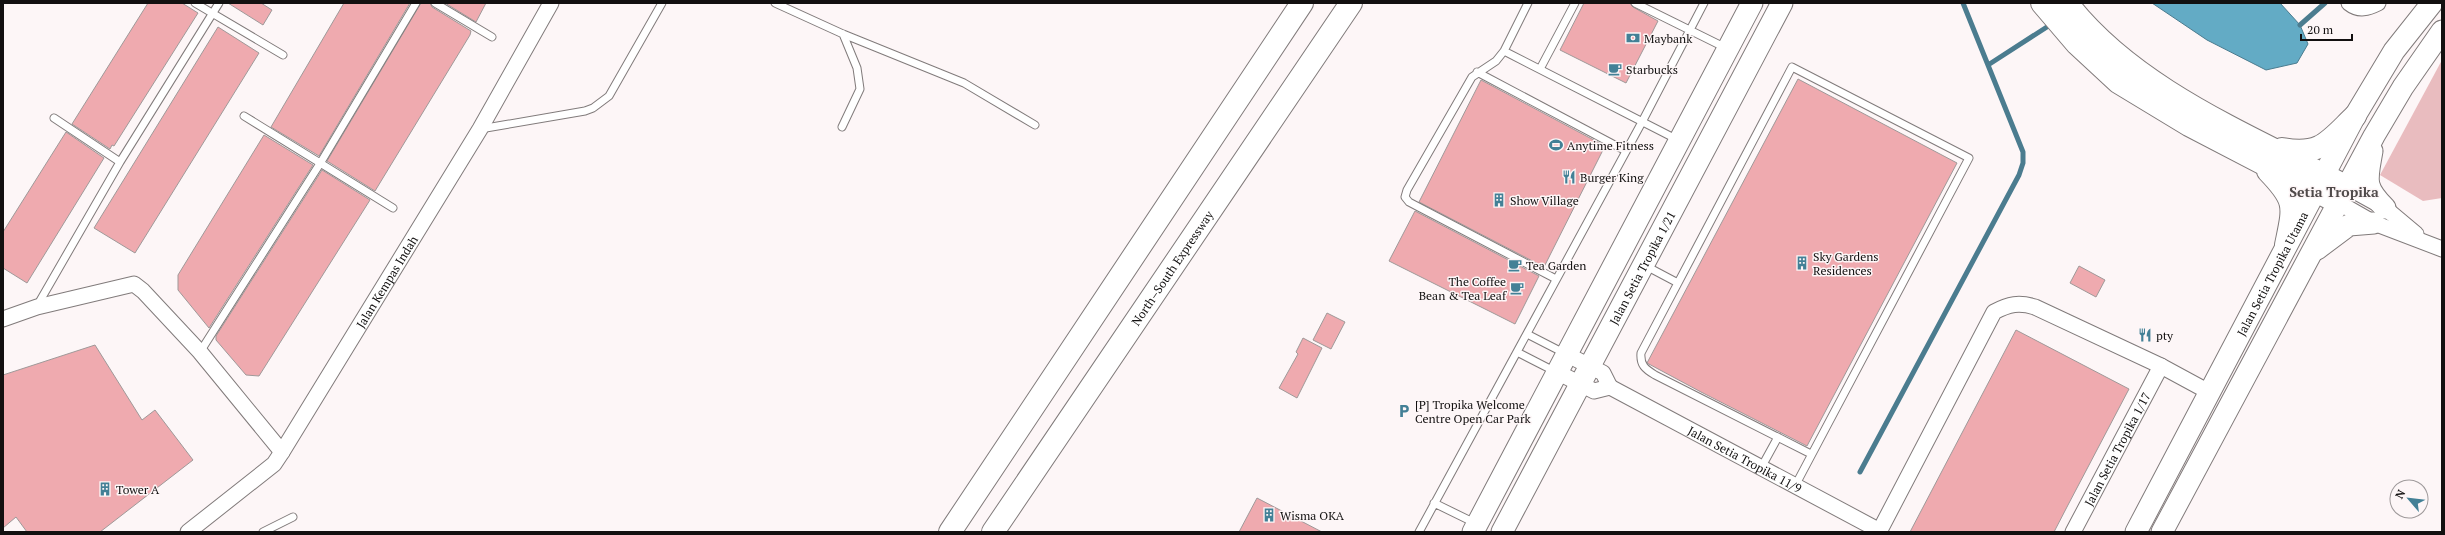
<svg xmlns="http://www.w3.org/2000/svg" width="2445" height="535" viewBox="0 0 2445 535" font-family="'PT Serif',serif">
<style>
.green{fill:#e9bcbf}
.water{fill:#63abc5;stroke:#4b7c8f}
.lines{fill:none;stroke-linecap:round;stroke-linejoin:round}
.stream{stroke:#4b7c8f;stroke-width:5}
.building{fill:#efaaaf;stroke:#9f9999}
.lane-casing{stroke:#817b7b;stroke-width:9}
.street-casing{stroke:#817b7b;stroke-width:17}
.secondary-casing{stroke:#817b7b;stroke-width:23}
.highway-casing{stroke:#817b7b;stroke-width:24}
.lane{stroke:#fff;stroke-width:7}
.street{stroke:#fff;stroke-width:15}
.secondary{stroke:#fff;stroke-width:21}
.highway{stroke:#fff;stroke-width:22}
.labels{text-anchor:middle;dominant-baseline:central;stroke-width:3;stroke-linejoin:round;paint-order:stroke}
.poi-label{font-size:12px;fill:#121010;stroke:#fdf6f7;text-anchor:start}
.street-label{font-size:12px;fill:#121010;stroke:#fdf6f7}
.quarter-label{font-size:14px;font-weight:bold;fill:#504a4a;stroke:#fdf6f7}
</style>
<rect width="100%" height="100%" fill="#fdf6f7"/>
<!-- green -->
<path class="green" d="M2442 60V198L2423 201 2380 175Z"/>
<!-- water -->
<path class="water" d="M2152 3H2280L2300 25 2308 44 2297 63 2266 70 2207 40Z"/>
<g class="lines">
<!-- stream -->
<path class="stream" d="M2300 25 2325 3
M1988 65 2050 25
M1860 472 2019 175 2023 163V152L1963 3"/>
</g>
<!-- building -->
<path class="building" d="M148 3H182L198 13 114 146 112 145 110 149 72 124Z
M228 3H261L272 10 263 25Z
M344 3H410L319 156 271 127Z
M421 3H430L432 7 471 31 470 35 375 191 327 161Z
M445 3H486L476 22Z
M1584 3H1630L1633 7 1658 21 1626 83 1560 50Z
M218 27 259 53 135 253 94 228Z
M1798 79 1957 163 1807 446 1701 392 1647 363Z
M1481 80 1605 146 1544 267 1419 202Z
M66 132 104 158 27 283 3 268V232Z
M264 135 313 165 209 328 178 290V275Z
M322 170 370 200 259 376 246 375 216 340V336Z
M1415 211 1539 276 1515 324 1389 261Z
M2079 266 2105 280 2096 297 2070 283Z
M1327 313 1345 322 1331 349 1313 340Z
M2016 330 2129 389 2068 505 2054 532H1910Z
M1303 338 1322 348 1297 398 1279 388 1298 354 1296 352Z
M95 345 142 420 155 410 193 460 100 532H27L16 517 3 528V375Z
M1257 498 1322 532H1239Z"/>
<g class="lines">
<!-- lane casing -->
<g class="lane-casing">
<path id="lane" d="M195 3 283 55
M435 3 492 37
M775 3 843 34 964 83 1035 125
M1528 3 1504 51 1496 61 1472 77 1407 190 1405 197 1409 202 1556 279
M1635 3 1726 48
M1504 51 1678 140
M1540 69 1575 3
M1477 72 1626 151
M244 116 393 208
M54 118 120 162
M842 127 860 89 857 68 843 34
M480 129 585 111 593 108 609 96 662 3
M1644 265 1678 283
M37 306 120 162 219 3
M1527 334 1566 354
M200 352 321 162 416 3
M1517 352 1556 372
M1761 468 1778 437
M1795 486 1969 158 1792 67 1641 353C1640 365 1645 369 1655 375L1811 454
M1434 503 1475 523
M263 532 293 517
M1419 532 1642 122 1704 3"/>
</g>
<!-- street casing -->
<g class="street-casing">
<g id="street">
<path d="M2349 3C2359 11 2368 8 2378 3"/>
<path d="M2347 187 2385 208 2416 234"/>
<path d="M2339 203 2374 223 2442 249"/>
<path d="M3 319 37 307 134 284 143 291 200 352 282 452"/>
<path d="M1566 354 1603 373 1610 387"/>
<path d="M1557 372 1594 391 1610 387"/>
<path id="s1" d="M1610 387 1880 531"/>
<path id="s2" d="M188 532 274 464 282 452 480 129 551 3"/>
<path d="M1879 532 1994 312C2009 304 2019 302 2035 307L2161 366 2209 392"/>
<path id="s3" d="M2073 532 2161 366"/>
</g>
</g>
<!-- secondary casing -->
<g class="secondary-casing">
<g id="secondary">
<path d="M2372 151C2367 180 2363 186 2385 208"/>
<path d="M2317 249 2349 225 2374 223"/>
<path d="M1473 532 1752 3"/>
<path id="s4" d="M1502 532 1782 3"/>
<path id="s5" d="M2136 532 2355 116 2394 51 2432 3"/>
<path d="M2162 532 2374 136 2403 87 2442 31"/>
</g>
</g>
<!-- highway casing -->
<g class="highway-casing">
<g id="highway">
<path d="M2042 3 2077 44 2118 82 2189 125 2339 203"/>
<path d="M2067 3C2135 91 2252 136 2347 187"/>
<path d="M2282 149C2321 156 2328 142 2355 116"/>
<path d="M2268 171C2297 201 2294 206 2286 245"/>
<path d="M950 532 1302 3"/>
<path id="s6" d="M993 532 1351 3"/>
</g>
</g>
<!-- lane -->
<use href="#lane" class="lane"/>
<!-- street -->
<use href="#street" class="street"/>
<!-- secondary -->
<use href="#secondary" class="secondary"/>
<!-- highway -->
<use href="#highway" class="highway"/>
</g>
<!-- icons -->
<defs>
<g id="bank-bare" transform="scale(1.08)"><path d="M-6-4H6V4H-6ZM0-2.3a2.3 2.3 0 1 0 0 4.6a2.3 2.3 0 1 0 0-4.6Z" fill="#438096" stroke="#fdf6f7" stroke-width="2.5" paint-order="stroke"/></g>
<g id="cafe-bare" transform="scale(1.08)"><path d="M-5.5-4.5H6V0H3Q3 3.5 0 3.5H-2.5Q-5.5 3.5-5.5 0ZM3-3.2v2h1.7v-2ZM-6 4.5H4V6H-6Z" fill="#438096" stroke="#fdf6f7" stroke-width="2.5" paint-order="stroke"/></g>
<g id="stadium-bare" transform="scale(1.08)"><path d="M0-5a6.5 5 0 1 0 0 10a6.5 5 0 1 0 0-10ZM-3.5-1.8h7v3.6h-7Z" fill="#438096" stroke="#fdf6f7" stroke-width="2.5" paint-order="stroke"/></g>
<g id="restaurant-bare" transform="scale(1.08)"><path d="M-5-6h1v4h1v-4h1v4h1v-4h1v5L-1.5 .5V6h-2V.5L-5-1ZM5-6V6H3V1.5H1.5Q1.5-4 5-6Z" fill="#438096" stroke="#fdf6f7" stroke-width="2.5" paint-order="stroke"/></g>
<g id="building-bare" transform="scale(1.08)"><path d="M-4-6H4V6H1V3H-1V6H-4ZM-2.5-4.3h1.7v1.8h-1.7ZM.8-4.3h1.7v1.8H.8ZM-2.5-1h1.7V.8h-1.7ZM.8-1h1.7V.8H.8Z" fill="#438096" stroke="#fdf6f7" stroke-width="2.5" paint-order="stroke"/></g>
<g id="parking-bare" transform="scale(1.08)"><path d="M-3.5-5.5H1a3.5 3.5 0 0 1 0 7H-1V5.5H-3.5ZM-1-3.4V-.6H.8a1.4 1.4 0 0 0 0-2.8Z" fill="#438096" stroke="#fdf6f7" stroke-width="2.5" paint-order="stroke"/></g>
</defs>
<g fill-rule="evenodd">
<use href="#bank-bare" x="1633" y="38"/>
<use href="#cafe-bare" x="1615" y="69"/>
<use href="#stadium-bare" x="1556" y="145"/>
<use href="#restaurant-bare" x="1569" y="177"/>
<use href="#building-bare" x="1499" y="200"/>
<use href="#building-bare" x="1802" y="263"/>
<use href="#cafe-bare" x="1515" y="265"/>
<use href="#cafe-bare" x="1517" y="288"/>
<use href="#restaurant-bare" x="2145" y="335"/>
<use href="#parking-bare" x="1404" y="411"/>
<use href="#building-bare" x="105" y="489"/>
<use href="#building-bare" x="1269" y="515"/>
</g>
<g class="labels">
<!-- poi labels -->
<g class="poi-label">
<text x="1644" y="38">Maybank</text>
<text x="1626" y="69">Starbucks</text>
<text x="1567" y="145">Anytime Fitness</text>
<text x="1580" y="177">Burger King</text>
<text x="1510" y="200">Show Village</text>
<text x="1813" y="256">Sky Gardens<tspan x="1813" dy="14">Residences</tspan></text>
<text x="1526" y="265">Tea Garden</text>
<text x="1506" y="281" text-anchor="end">The Coffee<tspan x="1506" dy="14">Bean &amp; Tea Leaf</tspan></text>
<text x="2156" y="335">pty</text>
<text x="1415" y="404">[P] Tropika Welcome<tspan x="1415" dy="14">Centre Open Car Park</tspan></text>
<text x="116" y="489">Tower A</text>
<text x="1280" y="515">Wisma OKA</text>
</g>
<!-- street labels -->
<g class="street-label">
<text stroke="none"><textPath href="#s6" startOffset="319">North–South Expressway</textPath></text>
<text stroke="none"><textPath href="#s4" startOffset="299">Jalan Setia Tropika 1/21</textPath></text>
<text stroke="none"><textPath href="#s5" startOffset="292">Jalan Setia Tropika Utama</textPath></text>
<text stroke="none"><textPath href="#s2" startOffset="324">Jalan Kempas Indah</textPath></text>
<text stroke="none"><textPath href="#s3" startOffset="94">Jalan Setia Tropika 1/17</textPath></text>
<text stroke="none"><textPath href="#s1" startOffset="153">Jalan Setia Tropika 11/9</textPath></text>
</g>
<!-- quarter labels -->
<g class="quarter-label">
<text x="2334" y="191">Setia Tropika</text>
</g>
</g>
<!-- border -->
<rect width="2445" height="535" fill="none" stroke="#121010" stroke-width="8"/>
<!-- north arrow -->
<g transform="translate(2409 499) rotate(298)"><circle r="19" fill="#fdf6f7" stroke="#9f9a9b"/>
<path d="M0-3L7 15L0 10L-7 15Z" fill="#438096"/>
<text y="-6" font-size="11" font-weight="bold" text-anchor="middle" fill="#121010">N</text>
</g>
<!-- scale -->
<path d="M2301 34v6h51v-6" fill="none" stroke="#121010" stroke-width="2"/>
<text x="2307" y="34" font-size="12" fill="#121010" stroke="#fdf6f7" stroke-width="3" paint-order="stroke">20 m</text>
</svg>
